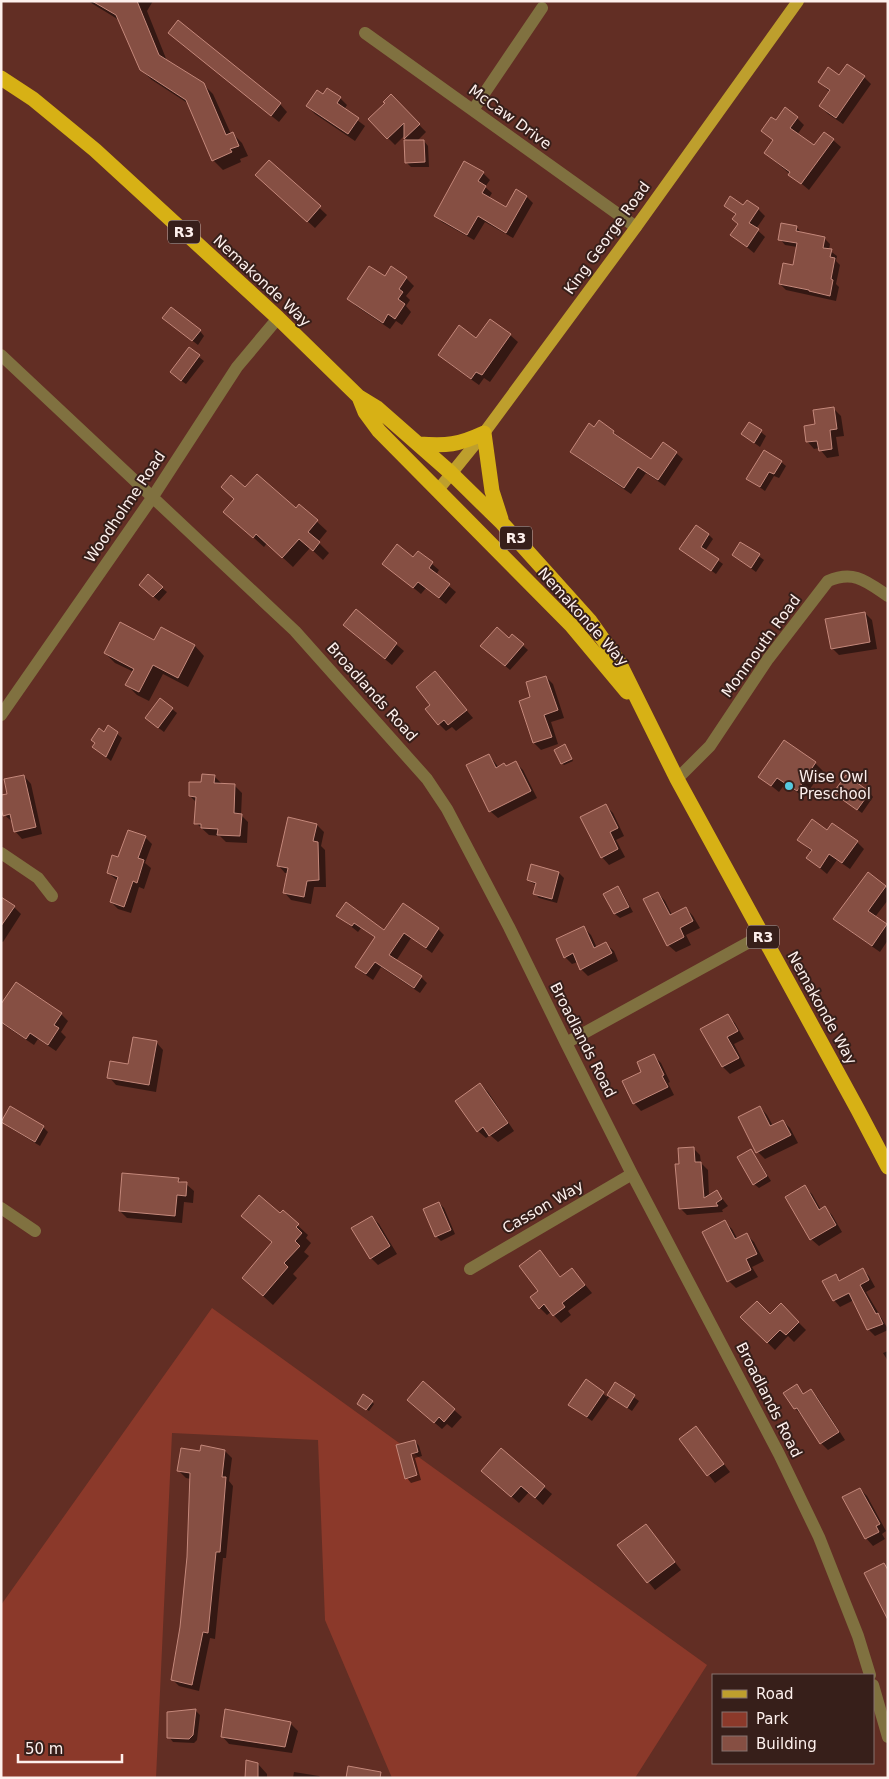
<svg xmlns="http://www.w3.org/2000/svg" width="889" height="1779" viewBox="0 0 889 1779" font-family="'DejaVu Sans',sans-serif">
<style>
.green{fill:#8b392a}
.shadow{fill:#0007}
.building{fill:#864f43;stroke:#c4887b}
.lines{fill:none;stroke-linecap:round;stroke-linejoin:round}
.minor{stroke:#807140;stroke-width:12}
.major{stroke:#be9f2d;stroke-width:12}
.highway{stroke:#d7b115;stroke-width:15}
.poi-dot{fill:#56c9e0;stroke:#371f1a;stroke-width:2}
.labels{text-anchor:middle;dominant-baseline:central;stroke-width:4;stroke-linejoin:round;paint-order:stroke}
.shield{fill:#371f1a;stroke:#c2b1ae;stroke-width:1}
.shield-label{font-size:14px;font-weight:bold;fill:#fdf0ed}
.street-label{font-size:15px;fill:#fdf0ed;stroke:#371f1a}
.poi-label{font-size:15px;fill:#fdf0ed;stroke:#371f1a;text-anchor:start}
</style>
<rect width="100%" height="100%" fill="#622e24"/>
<!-- green -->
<path class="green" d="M212 1308 707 1665 635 1778H392L325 1620 318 1440 172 1433 156 1778H1V1605Z"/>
<!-- shadow -->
<path class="shadow" d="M88 1H153L147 11 167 61 203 84 213 94 231 134H233L242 143 248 156 240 159 241 162 223 170 213 160 189 104 152 80 141 70 119 20Z
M177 40 280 104 287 112 279 122Z
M840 77H864L871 84 843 124 828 114 820 106 830 92 819 82Z
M323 96 340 98 347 105 344 110 365 126 355 141 315 114 307 106Z
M391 96 426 132 417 141H424L428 146 429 167H411L406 162 408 141 405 138V135L395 145 369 119 386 103Z
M797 118 804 125 797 135 814 147 833 140 841 147 809 190 765 153 774 141 763 131 776 122Z
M269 161 327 215 315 228 264 182Z
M483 173 490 180 485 187 492 193 489 198 506 208 516 191 527 197 533 203 513 238 485 222 474 240 442 222 436 216Z
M725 205 758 209 765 216 756 229 765 237 754 253 732 235 739 225 736 215Z
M796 227 802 233 824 238 830 244 829 250 837 256 836 261 840 265 836 284 839 287 836 301 786 290 780 284 794 266 797 247 785 245 780 239Z
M391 268 406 278 414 286 406 296 410 300 406 306 411 312 402 325 396 321 390 329 356 306 348 298 385 278Z
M168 322 200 331 204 336 198 345Z
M510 335 518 342 490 382 484 378 479 385 447 362 440 355 477 339Z
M189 349 204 361 186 384 176 377Z
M834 409 841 416 844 436 836 437 839 456 827 458 819 448 814 449 807 441 816 426Z
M749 423 766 436 760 447 742 434Z
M595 429 613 432 651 461 676 453 683 459 665 486 646 473 631 494 578 458 571 451Z
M781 462 786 466 779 478 774 476 765 491 748 479Z
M245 489 296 510 300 506 327 531 318 542 329 553 323 560 310 548 293 567 267 543 264 547 235 521V500Z
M709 535 713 539 705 551 723 564 716 574 681 549Z
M741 543 764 560 756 572 733 555Z
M418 552 439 570 436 575 456 592 446 604 426 588 421 594 384 564 414 559Z
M162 588 167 592 159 601 145 589Z
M357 611 404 651 392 665 352 632Z
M865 613 872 620 877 649 839 655 832 648Z
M161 628 195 646 204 656 188 687 163 674 149 701 137 695 127 685 134 672 115 663 105 653 154 642Z
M512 636 528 650 510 670 487 650 510 640Z
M435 673 473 718 456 731 452 727 446 731 439 724 432 705Z
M546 677 553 684 564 718 551 722 558 744 541 750 534 743 532 697Z
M172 709 177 713 164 732 152 723Z
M109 727 122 738 111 761 93 747Z
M784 742 815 763 823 771 804 797 785 784 779 792 760 777Z
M565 746 573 761 564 765 562 763Z
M489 755 499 768 506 767 516 763 523 770 537 798 498 818 490 811Z
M24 776 31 784 42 834 22 839 15 831 13 822 4 815 8 795Z
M214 776 222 784 235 786 242 793 241 815 248 822 247 843 226 842 220 836 209 835 196 823 197 803 190 796 202 783Z
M869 792 873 797 862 813 840 797Z
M606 806 613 813 624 836 616 840 625 857 609 865 602 857Z
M317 825 324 832 321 846 325 850 326 887H314L311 904 291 900 284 892 288 873H285L278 865Z
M827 832 857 842 864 849 850 869 837 860 827 874 808 858 812 852 799 840Z
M145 837 152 844 145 863 151 868 144 889 139 887 131 913 118 909 111 902 118 881 108 873 119 858Z
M532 865 559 873 564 878 557 903 539 898 534 893 536 885 528 880Z
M868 874 888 889V900L875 917 888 927V940L880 952 841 925 835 919Z
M618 888 622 892 633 912 620 918 615 914 605 895Z
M658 893 665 901 672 915 686 908 693 916 700 928 686 935 691 945 676 952 668 945Z
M1 898 14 907 21 914 3 942 1 941Z
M338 916 385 932 438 929 444 935 432 953 411 938 396 961 421 977 427 983 420 993 381 967 373 980 363 973 357 967 376 938 361 928 358 932Z
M584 928 591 935 597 948 606 944 614 951 618 961 588 976 581 969 578 962 572 964 565 957Z
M1 1007 61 1014 68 1021 61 1032 66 1037 56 1051 38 1039 34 1045 1 1023Z
M728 1016 735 1023 744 1039 734 1044 745 1066 730 1074 723 1067 702 1030Z
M156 1042 163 1050 156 1092 116 1085 109 1077 129 1066Z
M653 1055 661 1063 670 1082 668 1083 674 1095 641 1111 634 1103 643 1073Z
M480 1084 488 1092 514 1131 498 1142 490 1135 486 1138 478 1131Z
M760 1107 767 1115 773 1126 783 1121 790 1128 798 1143 765 1159 758 1152Z
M2 1121 43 1127 48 1132 40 1146 7 1126Z
M693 1148 700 1155 701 1163 708 1170 709 1196 717 1192 728 1206 722 1210 723 1212 687 1215 680 1208Z
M751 1151 755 1155 771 1181 759 1188 754 1184Z
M178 1179 182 1183 186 1184 194 1191 193 1203 184 1202 182 1223 127 1218 120 1211Z
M804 1187 812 1194 821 1210 825 1208 832 1215 842 1232 819 1246 811 1239Z
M439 1203 444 1208 455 1234 441 1241 436 1236Z
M283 1212 308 1235 306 1238 311 1243 304 1252 309 1256 293 1274 297 1278 273 1305 253 1287 273 1243 280 1215Z
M372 1217 379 1224 397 1254 378 1265 371 1258Z
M725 1222 732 1229 738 1240 747 1235 754 1242 764 1261 752 1267 758 1277 736 1288 729 1281Z
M540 1252 561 1278 572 1269 592 1293 568 1311 571 1315 561 1323 551 1312 547 1315 540 1308Z
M863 1270 869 1276 875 1287 866 1292 888 1329V1330L875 1336 868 1329 854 1300 840 1307 834 1300 824 1282 835 1276 841 1281Z
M781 1305 806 1330 794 1342 788 1336 775 1350 742 1317 770 1316Z
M888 1351V1361L883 1353Z
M587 1381 607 1397 615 1384 639 1401 632 1411 610 1396 592 1421 575 1409Z
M423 1383 462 1417 452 1428 447 1424 442 1429 416 1407Z
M796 1386 805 1395 811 1390 818 1398 845 1440 828 1450 821 1443 802 1416 795 1408Z
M372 1402 374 1404 369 1411 360 1405Z
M696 1428 730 1472 715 1483 681 1439Z
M415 1441 419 1446 422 1456 415 1458 421 1480 411 1483 407 1478 398 1446Z
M501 1450 552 1494 543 1505 529 1492 519 1503 490 1478Z
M225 1451 232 1458 229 1481 233 1486 226 1558H223L215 1639 210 1638 199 1691 179 1686 172 1679 182 1627 188 1557 191 1479 186 1478 179 1471Z
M860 1489 867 1496 886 1531 882 1534 885 1539 873 1546 866 1538Z
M646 1525 681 1570 655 1590 619 1546Z
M195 1710 200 1715 197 1740 194 1743 173 1742 169 1737Z
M226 1711 291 1724 298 1731 292 1753 229 1744 222 1736Z
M258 1764 267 1774V1778H246Z
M294 1772 319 1776 321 1778H293Z"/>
<!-- building -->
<path class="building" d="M92 1H137L159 55 204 83 226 135 233 132 239 146 230 149 232 152 212 161 186 100 140 70 116 15Z
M178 20 281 103 271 116 168 33Z
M847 64 865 76 836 118 819 106 830 90 818 82 828 67 839 75Z
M327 88 341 97 337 103 359 118 348 134 306 106 317 90 323 94Z
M391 94 420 124 404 139V123L387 139 368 119 385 103 383 102Z
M785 107 798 117 790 128 814 145 824 132 834 139 801 184 788 175 790 172 764 153 773 140 761 131 771 117 776 120Z
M404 140H424L425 162 405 163Z
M269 160 321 206 307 222 255 175Z
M464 161 484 172 478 181 486 186 482 193 506 207 516 189 527 196 506 233 478 216 467 235 434 216Z
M730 196 743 205 747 200 759 208 749 223 759 229 747 247 730 235 738 224 732 219 736 214 724 206Z
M781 223 797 226 796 231 825 237 823 248 832 249 830 257 835 258 831 279 833 280 830 296 809 291V290L779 284 783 263 793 265 797 243 778 240Z
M369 266 385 276 391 266 407 277 399 289 403 292 398 299 405 304 395 319 388 314 383 323 347 299Z
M171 307 201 330 192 341 162 318Z
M490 319 511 334 482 375 476 372 471 379 438 355 459 325 476 338Z
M189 347 200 355 181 381 170 372Z
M834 407 837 429 830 430 832 449 819 451 817 441 806 442 804 426 815 424 813 410Z
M599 420 614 431 613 433 651 459 663 442 677 452 658 480 638 467 624 488 570 452 589 423 594 427Z
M749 422 762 430 754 443 741 434Z
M764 450 782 461 774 474 769 472 760 487 746 479Z
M257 474 296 508 299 504 318 520 308 532 320 542 313 551 299 539 282 558 256 534 253 538 223 512 234 499 221 487 231 475 245 487Z
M696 525 709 534 701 547 719 559 711 571 679 549Z
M740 542 760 554 751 568 732 555Z
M397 544 413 557 418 551 433 562 429 568 450 584 439 598 418 582 413 588 382 564Z
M148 574 163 587 153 597 139 585Z
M356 609 397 643 385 659 343 625Z
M865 612 870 642 831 649 825 619Z
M120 622 154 640 161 627 195 645 178 678 153 665 139 692 125 685 134 669 104 653Z
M497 627 509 638 512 634 524 644 505 666 480 646Z
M435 671 467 710 448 725 444 720 438 725 425 709 430 705 416 687Z
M546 676 558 710 544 715 552 737 533 743 519 701 530 697 526 682Z
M160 698 173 708 158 728 145 718Z
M108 725 118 732 106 757 92 747 95 743 91 740 99 728 104 732Z
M784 740 816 762 797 791 777 778 771 786 758 777Z
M565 744 572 759 561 764 554 750Z
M489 754 496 768 504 763 506 766 516 761 531 791 489 812 466 765Z
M202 774 215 775 214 783 235 784 234 813 242 814 240 836 217 835 218 829 201 828V824H194L196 797 189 796V782H201Z
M24 775 36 827 14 832 10 814 3 816 1 807V795L7 794 4 779Z
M846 775 870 792 857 810 833 793Z
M606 804 618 828 610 832 618 849 601 858 580 817Z
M288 817 317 824 313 841 318 842 319 880 307 881 304 897 283 893 288 868 277 866Z
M812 819 827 830 832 823 858 841 842 863 829 854 820 868 806 858 812 850 797 840Z
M128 830 146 836 138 858 144 860 137 883 133 881 124 907 110 902 118 877 107 873 112 855 118 857Z
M531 864 559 872 552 899 533 894 536 883 527 880Z
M868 872 886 886 868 911 887 924 872 946 833 919Z
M618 886 629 907 614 914 603 894Z
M658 892 670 915 686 907 693 921 680 928 684 937 667 946 643 899Z
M1 897 15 906 1 926Z
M346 902 384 930 403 903 439 928 426 948 404 933 389 955 422 976 414 988 375 962 366 974 355 967 375 937 354 923 352 926 336 916Z
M584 926 594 948 606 942 612 953 580 970 573 953 564 958 556 939Z
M16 982 62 1013 54 1025 59 1028 48 1045 30 1033 26 1039 1 1022V1004Z
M728 1014 738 1031 727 1037 739 1058 722 1067 700 1029Z
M133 1037 157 1041 149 1085 107 1078 110 1061 128 1064Z
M654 1054 664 1075 662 1076 668 1087 633 1104 622 1081 641 1072 637 1062Z
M480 1083 508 1123 489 1136 483 1127 477 1132 455 1101Z
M10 1106 44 1126 35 1142 1 1122Z
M760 1106 770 1126 783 1120 791 1135 756 1153 738 1117Z
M694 1147 695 1162H701L704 1198 717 1190 722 1199 716 1203 718 1206 679 1209 675 1164H679L678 1148Z
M751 1149 767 1176 753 1185 737 1157Z
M122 1173 179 1178 178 1182H187L186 1196 177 1195 175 1216 119 1211Z
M805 1185 819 1210 825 1206 836 1225 810 1240 785 1197Z
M259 1195 280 1213 283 1210 299 1224 296 1227 302 1233 295 1241 300 1246 284 1263 288 1267 263 1296 242 1278 272 1242 241 1216Z
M439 1202 451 1230 435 1237 423 1209Z
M372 1216 390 1246 370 1259 351 1228Z
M725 1220 735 1239 747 1233 757 1254 746 1259 751 1270 727 1282 702 1232Z
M540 1250 560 1277 572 1268 585 1285 562 1303 565 1307 553 1316 544 1304 539 1309 530 1297 538 1291 519 1266Z
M863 1268 869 1280 860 1285 876 1314 878 1313 883 1324 867 1330 849 1293 833 1301 822 1281 836 1274 839 1281Z
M757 1301 770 1314 781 1303 799 1322 786 1335 780 1330 767 1343 740 1317Z
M586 1379 604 1392 587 1417 568 1405Z
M423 1381 455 1409 444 1422 439 1417 434 1423 407 1400Z
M615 1382 635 1395 627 1408 607 1395Z
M797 1384 803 1394 811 1389 839 1432 820 1444 797 1408 794 1409 783 1393Z
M363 1394 373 1401 366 1410 357 1404Z
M696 1426 724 1464 707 1476 679 1439Z
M415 1440 418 1452 411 1454 417 1475 405 1479 396 1445Z
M201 1445 225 1450 222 1477H226L220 1552H216L208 1633 203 1632 192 1685 171 1680 180 1627 187 1557 190 1473 177 1471 181 1448 200 1451Z
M501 1448 545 1486 535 1498 521 1486 511 1497 481 1471Z
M860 1488 880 1524 876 1526 879 1532 865 1539 842 1497Z
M646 1524 675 1562 647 1583 617 1545Z
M884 1563 888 1570V1620L864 1573Z
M196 1709 193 1735 189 1739 167 1738V1712Z
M225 1709 291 1722 285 1747 221 1737Z
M246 1760 258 1763V1778H245Z
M348 1766 381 1772 380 1778H346Z"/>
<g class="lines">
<!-- minor -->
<path class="minor" d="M365 33 636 227
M473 110 542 8
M1 355 295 631 427 779 447 809 509 927 566 1043 632 1174 779 1454 819 1537 858 1636 870 1675
M1 715 152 498 237 367 278 318
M677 779 710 746 768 659 828 581C854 570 866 581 888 596
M1 853 38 878 52 896
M566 1043 762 935
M1 1208 35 1231
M470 1269 632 1174
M873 1685 888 1737"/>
<!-- major -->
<path class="major" d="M438 490 484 433 636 227 798 1"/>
<!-- highway -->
<path class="highway" d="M1 78 33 99 95 150 278 318 359 397 377 408 451 473 502 523 590 621 619 662 677 779 858 1110 888 1167
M359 397 365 412 379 431 571 625 627 692
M419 444C447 446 458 445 484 433L492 491 501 519"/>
</g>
<!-- markers -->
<circle class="poi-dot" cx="789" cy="786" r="5"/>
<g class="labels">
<!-- shield labels -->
<g class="shield">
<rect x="168" y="220.5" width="32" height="23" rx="4"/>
<rect x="500" y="526.5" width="32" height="23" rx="4"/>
<rect x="747" y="925.5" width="32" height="23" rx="4"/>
</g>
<g class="shield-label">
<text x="184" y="232">R3</text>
<text x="516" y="538">R3</text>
<text x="763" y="937">R3</text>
</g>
<!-- street labels -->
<g class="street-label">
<text transform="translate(510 117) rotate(36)">McCaw Drive</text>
<text transform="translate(607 238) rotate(-54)">King George Road</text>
<text transform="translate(262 281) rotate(43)">Nemakonde Way</text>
<text transform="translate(125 507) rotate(-56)">Woodholme Road</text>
<text transform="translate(583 617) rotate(48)">Nemakonde Way</text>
<text transform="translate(761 646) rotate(-54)">Monmouth Road</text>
<text transform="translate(372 692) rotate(48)">Broadlands Road</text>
<text transform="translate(822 1008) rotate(61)">Nemakonde Way</text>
<text transform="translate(583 1040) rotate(63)">Broadlands Road</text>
<text transform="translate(543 1207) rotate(-30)">Casson Way</text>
<text transform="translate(769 1400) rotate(63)">Broadlands Road</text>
</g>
<!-- poi labels -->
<g class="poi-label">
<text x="799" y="777">Wise Owl<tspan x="799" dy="17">Preschool</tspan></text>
</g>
</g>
<!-- border -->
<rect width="889" height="1779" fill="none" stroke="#fdf0ed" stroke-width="5"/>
<!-- legend -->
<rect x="712" y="1674" width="162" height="90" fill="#371f1a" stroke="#86736e"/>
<rect x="722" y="1690" width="25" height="8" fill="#be9f2d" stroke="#86736e"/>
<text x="756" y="1699" font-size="15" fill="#fdf0ed">Road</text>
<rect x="722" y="1712" width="25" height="15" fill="#8b392a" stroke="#86736e"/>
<text x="756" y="1724" font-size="15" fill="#fdf0ed">Park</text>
<rect x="722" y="1736" width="25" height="15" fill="#864f43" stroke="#86736e"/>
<text x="756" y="1749" font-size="15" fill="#fdf0ed">Building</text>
<!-- scale -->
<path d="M18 1754v8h104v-8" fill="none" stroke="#fdf0ed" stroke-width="2.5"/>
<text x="25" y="1754" font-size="15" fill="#fdf0ed" stroke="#371f1a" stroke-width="4" paint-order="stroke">50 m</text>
</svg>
